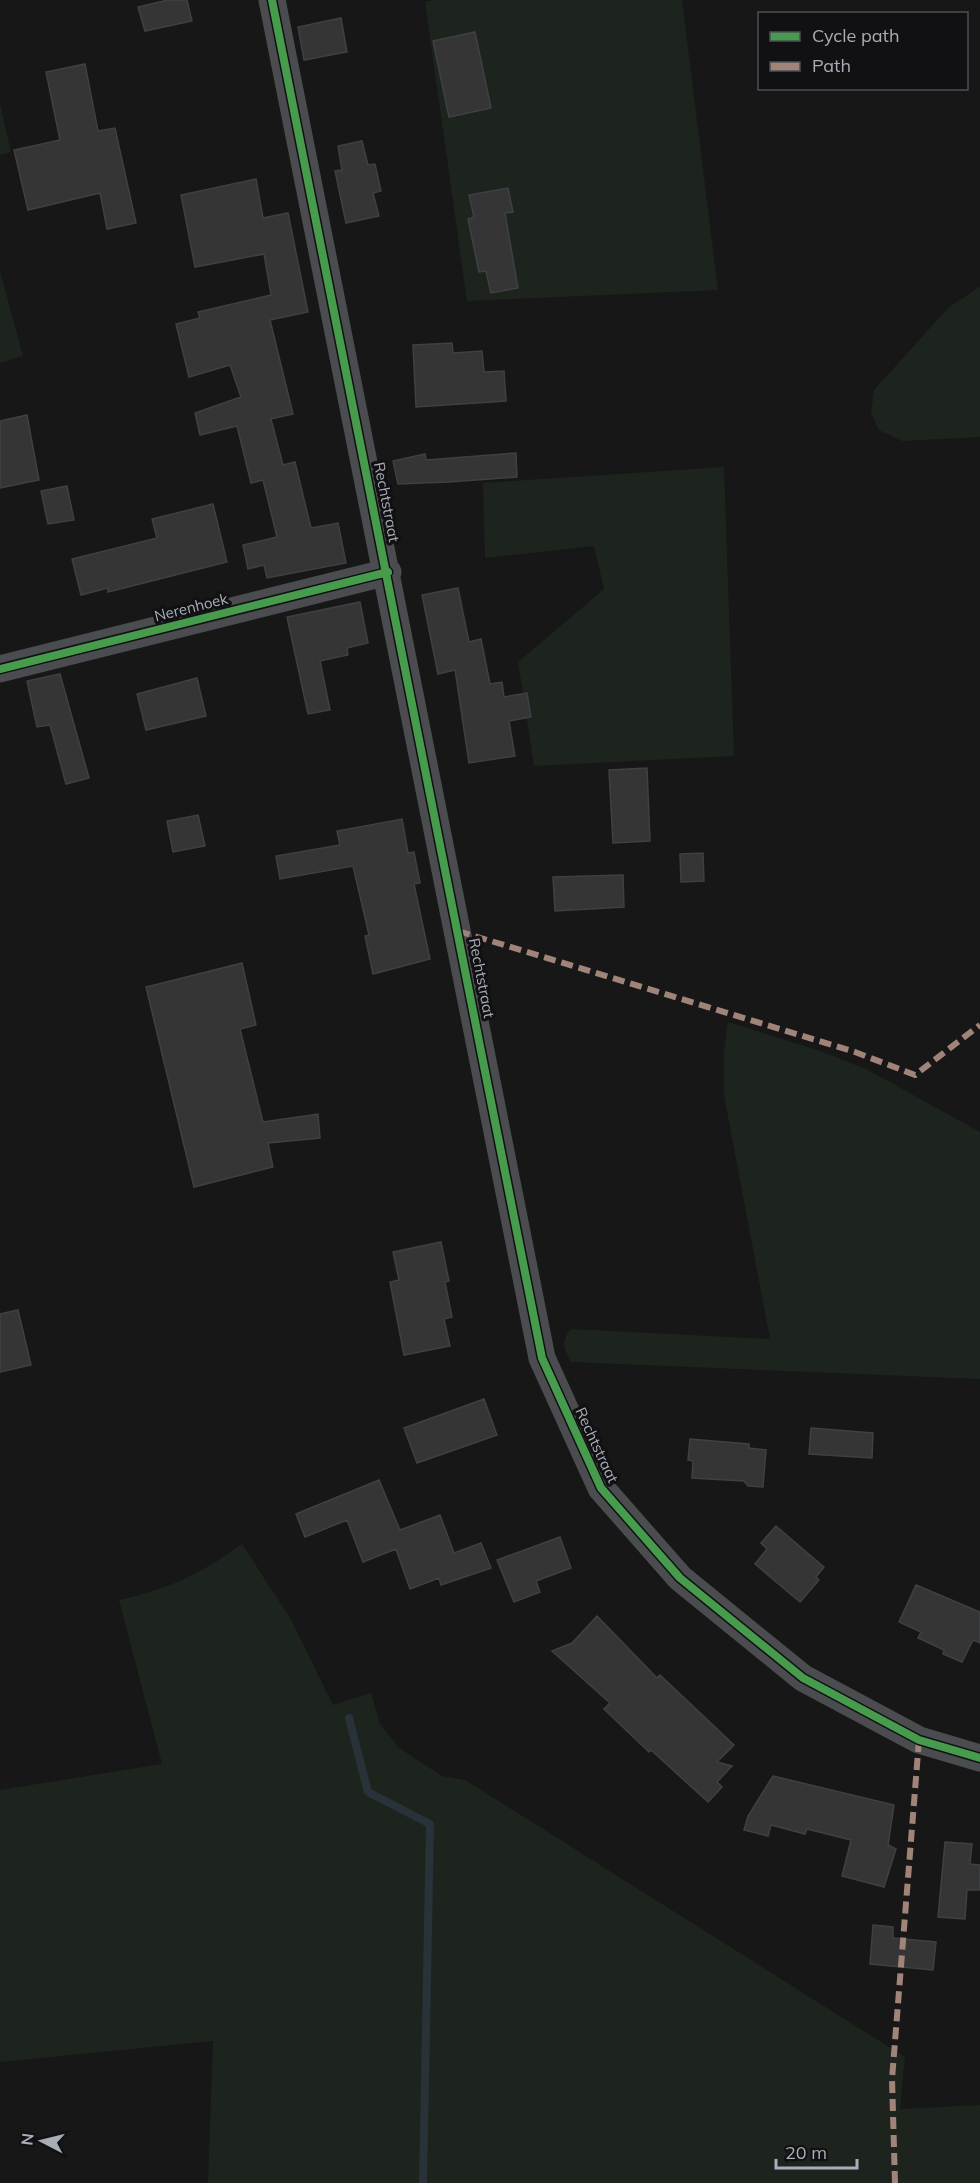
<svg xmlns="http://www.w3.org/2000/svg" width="980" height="2183" viewBox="0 0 980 2183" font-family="Mulish,sans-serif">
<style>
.green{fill:#1d241e}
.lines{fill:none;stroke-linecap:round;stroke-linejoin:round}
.stream{stroke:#2a3239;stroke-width:8}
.building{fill:#353536;stroke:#3f4043;stroke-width:1.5}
.tertiary{stroke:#4b4c50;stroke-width:27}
.quiet{stroke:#a18479;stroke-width:6;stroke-dasharray:12 6;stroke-linecap:butt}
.cycleway-casing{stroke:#111113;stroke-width:11}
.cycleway{stroke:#469c4c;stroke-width:8}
.labels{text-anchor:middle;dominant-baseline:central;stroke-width:6;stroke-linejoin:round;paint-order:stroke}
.street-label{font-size:15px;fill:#a8adb8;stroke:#111113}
</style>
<rect width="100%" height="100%" fill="#171717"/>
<!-- green -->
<path class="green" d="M434 0H682L718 290 467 301 425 2Z
M0 104 11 152 0 155Z
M0 271 23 356 0 363Z
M980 287V437L902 441 879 430 871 413 874 390 949 307Z
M724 467 734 756 534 766 518 662 604 589 594 546 485 558 483 483Z
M728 1022 823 1052 868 1070 980 1132V1379L571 1362C564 1349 560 1342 571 1329L770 1339 724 1095V1051Z
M242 1544 290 1618 333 1705 371 1693 380 1724 399 1748 442 1776 465 1780 905 2057 900 2109 980 2105V2183H208L213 2041 0 2062V1790L162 1764 119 1600C171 1588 199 1575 242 1544Z"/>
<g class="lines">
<!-- stream -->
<path class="stream" d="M349 1718 368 1792 430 1824 423 2183"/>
</g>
<!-- building -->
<path class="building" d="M168 0H187L192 21 145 31 138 7Z
M341 18 347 52 304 60 298 27Z
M475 32 491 108 449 117 433 41Z
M85 64 98 131 115 128 136 223 107 229 100 193 28 210 14 150 60 140 46 72Z
M362 141 368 165 375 164 381 191 373 193 379 216 346 223 335 171 342 170 338 146Z
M256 179 263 218 288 213 308 312 270 320 293 414 271 419 283 465 295 462 311 528 338 523 346 563 267 578 264 565 248 569 243 545 277 537 263 480 251 483 237 426 200 435 195 413 241 397 230 365 189 377 176 324 200 318 198 312 271 295 264 254 195 267 181 195Z
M508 188 513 212 505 213 518 288 491 293 486 271 479 272 468 219 474 217 469 195Z
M452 343 453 353 482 351 484 372 504 371 506 401 416 407 413 345Z
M27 415 39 480 0 488V421Z
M516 453 517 477 449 482 398 484 393 461 425 454 426 460Z
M67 486 74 520 48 524 41 491Z
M213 504 227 562 108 592V588L81 595 72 559 157 538 152 519Z
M458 588 469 642 481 639 490 684 502 682 504 697 527 693 531 717 509 721 515 756 469 763 455 670 438 674 422 595Z
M360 602 368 643 347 648 348 655 320 661 330 710 308 714 287 617Z
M60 674 89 778 66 784 50 725 37 727 27 681Z
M197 678 206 716 146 730 137 694Z
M647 768 650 841 613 843 609 770Z
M198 815 205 846 173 852 167 821Z
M402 819 408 853 414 852 420 883 414 884 430 959 373 974 365 936 369 935 353 866 280 879 276 856 340 845 337 831Z
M703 853 704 881 681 882 680 854Z
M623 875 624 907 555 911 553 877Z
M242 963 256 1025 240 1029 263 1122 318 1114 320 1138 268 1143 273 1167 194 1187 146 987Z
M441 1242 449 1281 445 1282 452 1317 444 1319 450 1346 404 1355 390 1282 399 1280 393 1252Z
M18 1310 31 1365 0 1372V1314Z
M484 1399 497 1435 417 1463 404 1428Z
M811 1428 873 1433 872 1458 809 1454Z
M690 1439 749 1444V1448L766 1450 763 1487 748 1486 744 1481 692 1478 693 1461 688 1460Z
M379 1480 400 1530 440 1515 454 1553 481 1543 491 1568 441 1585 439 1578 410 1589 396 1549 363 1562 347 1520 305 1537 296 1514Z
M776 1526 824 1567 816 1577 819 1580 800 1602 755 1564 767 1549 761 1543Z
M560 1537 571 1568 536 1581 540 1592 514 1602 497 1560Z
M916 1585 980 1612V1643L973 1640 962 1662 943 1654 944 1650 918 1638 921 1632 899 1622Z
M597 1616 657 1678 660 1675 734 1745 717 1762 732 1766 717 1782 722 1787 708 1802 651 1750 649 1752 604 1709 610 1703 552 1651 572 1643Z
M773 1776 894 1805 888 1845 896 1849 884 1887 842 1876 851 1840 807 1829 805 1834 771 1825 768 1836 744 1830 748 1816Z
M945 1842 972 1844 970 1864 980 1865V1890H967L965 1919 938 1917Z
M873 1925 893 1927V1938L936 1942 933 1970 870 1964Z"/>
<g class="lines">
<!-- tertiary -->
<path class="tertiary" d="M272 0 542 1358 601 1488 680 1578 803 1678 919 1740 980 1758
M0 669 388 572"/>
<!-- quiet -->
<path class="quiet" d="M458 931 855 1052 915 1075 980 1025
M895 2183 892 2079 919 1740"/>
<!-- cycleway casing -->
<g class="cycleway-casing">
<path id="cycleway" d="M272 0 542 1358 601 1488 680 1578 803 1678 919 1740 980 1758
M0 669 388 572"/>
</g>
<!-- cycleway -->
<use href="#cycleway" class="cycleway"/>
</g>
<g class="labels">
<!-- street labels -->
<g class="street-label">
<text transform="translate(387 502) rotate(79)">Rechtstraat</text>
<text transform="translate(191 607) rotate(-14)">Nerenhoek</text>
<text transform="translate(482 978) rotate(79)">Rechtstraat</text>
<text transform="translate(597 1445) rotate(65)">Rechtstraat</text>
</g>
</g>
<!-- legend -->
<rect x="758" y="12" width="210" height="78" fill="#111113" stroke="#4d4f55" stroke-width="1.5"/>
<rect x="770" y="32" width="30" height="9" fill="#469c4c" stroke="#4d4f55" stroke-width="1.5"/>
<text x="812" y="42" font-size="18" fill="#a8adb8">Cycle path</text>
<rect x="770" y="62" width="30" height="9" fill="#a18479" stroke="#4d4f55" stroke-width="1.5"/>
<text x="812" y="72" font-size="18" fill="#a8adb8">Path</text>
<!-- north arrow -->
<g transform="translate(42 2141) rotate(277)" stroke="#111113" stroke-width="4.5" paint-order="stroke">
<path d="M0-4.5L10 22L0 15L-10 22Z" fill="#a8adb8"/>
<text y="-9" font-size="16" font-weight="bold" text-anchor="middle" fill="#a8adb8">N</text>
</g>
<!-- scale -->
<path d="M776 2159v9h81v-9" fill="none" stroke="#a8adb8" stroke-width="3"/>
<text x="785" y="2159" font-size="18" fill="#a8adb8" stroke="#111113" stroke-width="4.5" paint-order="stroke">20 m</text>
</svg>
